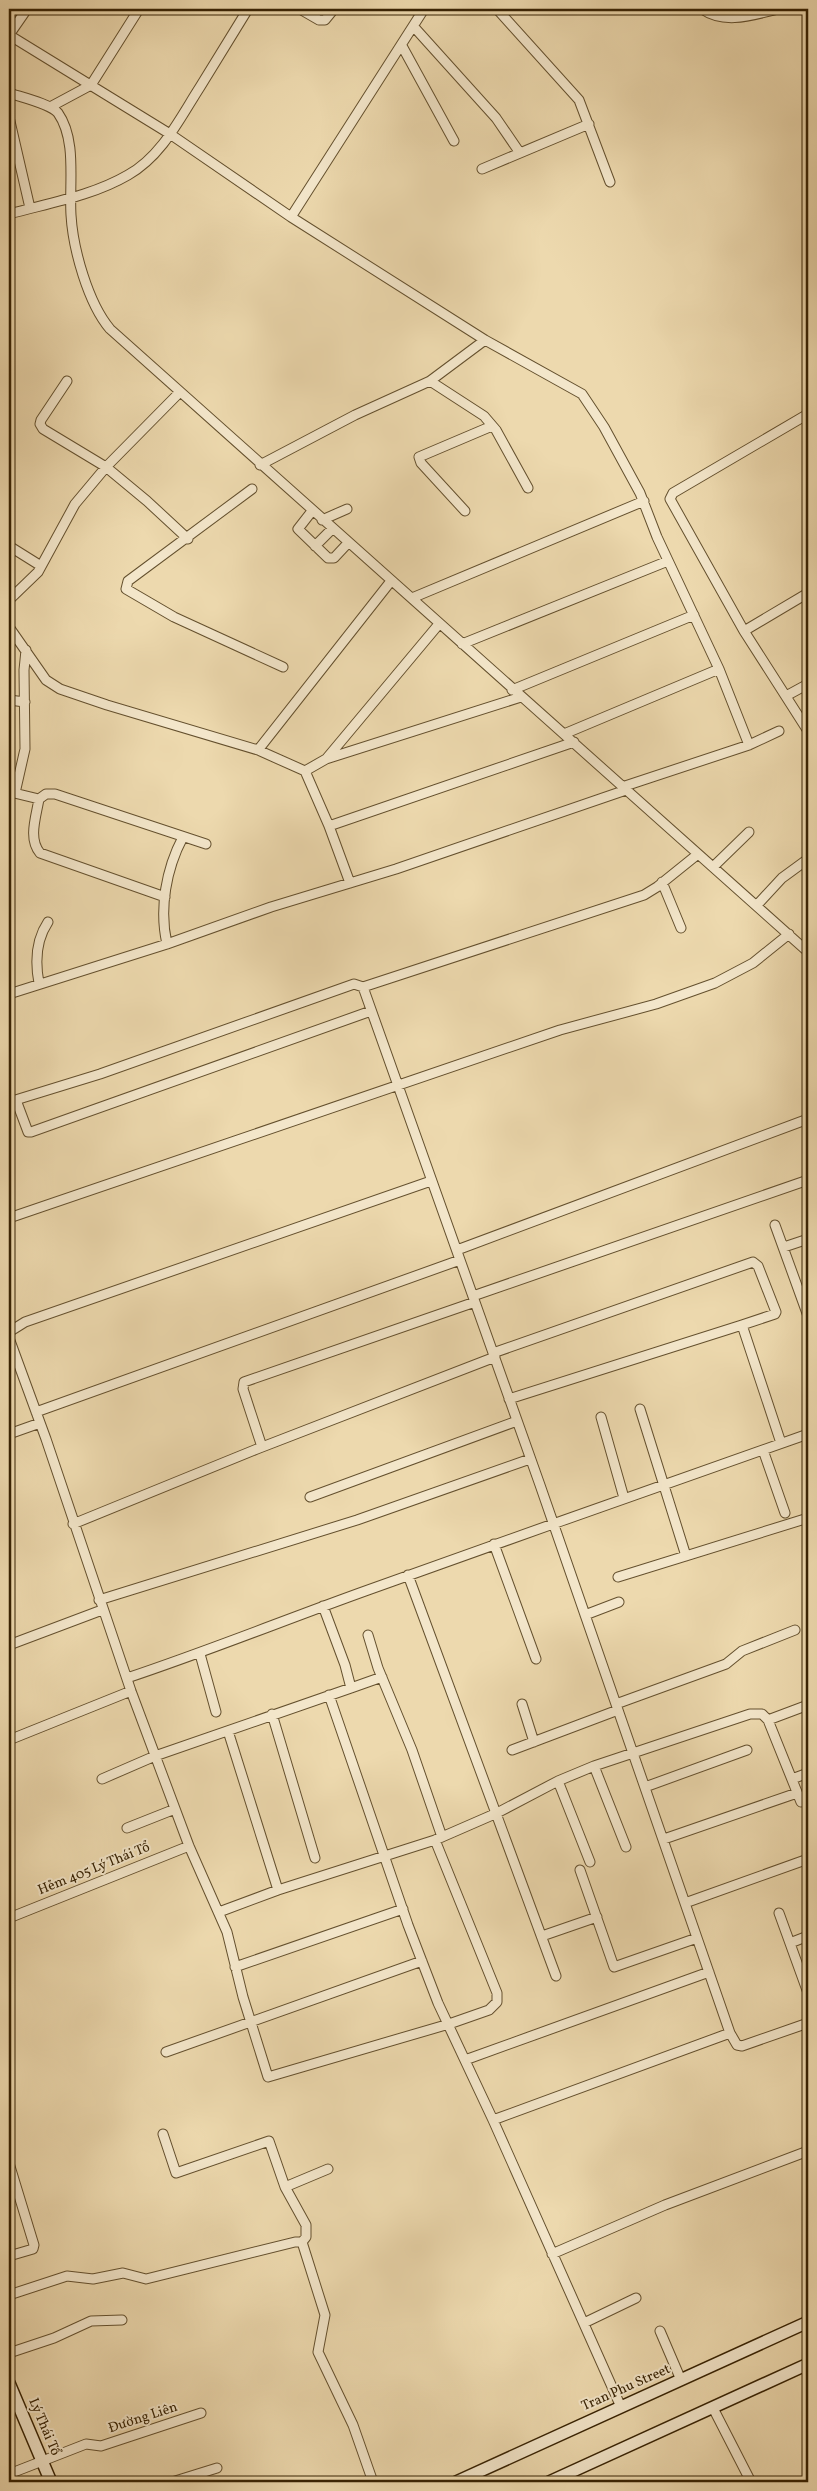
<svg xmlns="http://www.w3.org/2000/svg" width="817" height="2491" viewBox="0 0 817 2491" font-family="Vollkorn,serif">
<style>
.lines{fill:none;stroke-linecap:round;stroke-linejoin:round}
.street-casing{stroke:#64502e;stroke-width:11}
.secondary-casing{stroke:#372203;stroke-width:14}
.street{stroke:#f3e6ca;stroke-width:9}
.secondary{stroke:#f3e6ca;stroke-width:11}
.labels{text-anchor:middle;dominant-baseline:central;stroke-width:4;stroke-linejoin:round;paint-order:stroke}
.street-label{font-size:14px;fill:#372203;stroke:#f3e6ca}
</style>
<rect width="100%" height="100%" fill="#edd9ae"/>
<filter id="stains"><feTurbulence type="fractalNoise" baseFrequency=".004" numOctaves="4"/><feColorMatrix values="0 0 0 0 .2 0 0 0 0 .09 0 0 0 0 .02 0 0 0 .5 -.17"/></filter>
<radialGradient id="worn" r=".72"><stop offset=".6" stop-color="#630" stop-opacity="0"/><stop offset="1" stop-color="#630" stop-opacity=".3"/></radialGradient>
<g class="lines">
<!-- street casing -->
<g class="street-casing">
<path id="street" d="M300 9 319 20H325L334 9
M497 9 579 100 610 182
M702 9C725 25 753 15 778 9
M414 27 496 118 520 153
M9 35 170 134 291 217 485 340 582 394 604 427 640 493 657 537 719 669 749 745
M9 35 27 9
M402 46 454 141
M9 93C21 97 51 104 58 113 77 140 69 183 71 215 73 249 88 303 110 329L808 952
M50 107 91 85 139 9
M9 117 30 208
M482 169 589 124
M9 214C49 203 92 196 128 175 162 156 180 118 200 87 216 61 232 35 248 9
M291 217 424 9
M67 381 41 420 40 424 43 429 106 467 147 501 188 539
M430 381 484 416 496 430 528 488
M808 414 673 493 670 499 744 631 808 731
M260 465 355 415 430 381 485 340
M252 489 128 581 126 589 174 617 283 667
M312 511 298 529 328 558H334L348 543
M465 511 421 463 419 457 492 426
M322 520 347 509
M9 546 41 566
M315 546 332 529
M412 598 644 501
M9 600 38 572 75 504 106 467 179 393
M9 627 46 680 60 689 107 705 258 750 305 771 329 826 350 883
M744 631 808 593
M462 644 668 561
M512 690 694 615
M786 696 808 684
M9 700 25 702
M564 734 719 669
M258 750 391 581
M327 758 439 624
M305 771 326 759 521 697
M622 787 749 745 779 731
M10 792 39 799
M15 793 25 749 24 670 26 650
M329 826 574 742
M713 867 749 832
M662 882 681 928
M165 897 40 853C28 839 36 817 39 799L46 794H55L206 844
M757 905 782 878 808 859
M167 944C159 909 166 869 183 837
M39 983C35 962 36 940 48 922
M363 987 540 1485 730 2033 737 2045 742 2046 808 2023
M9 994 167 944 271 907 396 869 626 790
M16 1100 28 1132H31L371 1011
M9 1102 100 1074 354 984 363 987 644 895 657 887 698 854
M9 1218 560 1030 656 1004 715 983 753 963 789 934
M775 1225 808 1316
M784 1247 808 1239
M457 1250 808 1119
M473 1296 808 1180
M742 1325 781 1443
M9 1332 25 1322 431 1181
M9 1338 46 1439 131 1691 189 1846 227 1932 243 1997 268 2077 449 2024 489 2010 497 2002V1993L435 1840
M493 1353 753 1262 758 1266 776 1312 775 1314 742 1325 509 1399
M640 1409 686 1556
M36 1412 460 1260
M601 1417 624 1498
M9 1434 40 1423
M262 1447 243 1389 244 1382 475 1302
M763 1450 785 1513
M310 1497 517 1421
M73 1524 257 1449 495 1357
M494 1544 536 1659
M408 1575 556 1976
M618 1577 808 1518
M99 1600 357 1520 530 1459
M585 1615 619 1602
M368 1635 378 1668 412 1750 442 1837
M9 1645 102 1610
M200 1654 216 1712
M127 1678C208 1651 287 1619 368 1590 514 1537 662 1486 808 1434
M351 1688 382 1677
M329 1695 408 1925 438 2003 493 2120 621 2407
M522 1704 534 1742
M616 1704 726 1664 742 1651 795 1630
M272 1714 315 1858
M768 1720 801 1802
M228 1731 278 1890
M9 1740 131 1691
M512 1750 618 1710
M594 1766 626 1847
M102 1779 155 1756 351 1688 345 1665 323 1606
M792 1779 808 1773
M558 1781 590 1862
M645 1787 747 1750
M127 1828 175 1809
M664 1839 797 1793
M580 1870 614 1967 697 1938
M685 1903 808 1859
M219 1912 278 1890 435 1840 497 1813 558 1781 594 1766 750 1714H762L768 1720 808 1705
M779 1913 808 1993
M9 1918 189 1846
M542 1936 597 1917
M790 1943 808 1936
M235 1967 403 1909
M166 2052 422 1961
M465 2060 709 1972
M493 2120 730 2033
M163 2134 176 2173 269 2141 285 2187 306 2225V2237L302 2242
M9 2163 34 2245 33 2249 9 2256
M285 2187 328 2169
M302 2242 325 2315 318 2352 353 2425 373 2482
M552 2254 665 2205 808 2151
M9 2295 67 2276 93 2279 123 2273 146 2279 295 2242H302
M584 2323 636 2298
M660 2331 681 2380
M9 2353 54 2338 91 2321 122 2320
M713 2408 751 2482
M9 2474 86 2444 101 2446 201 2413
M172 2482 217 2468"/>
</g>
<!-- secondary casing -->
<g class="secondary-casing">
<path id="secondary" d="M9 2383 51 2482
M456 2482 808 2322
M549 2482 808 2364"/>
</g>
<!-- street -->
<use href="#street" class="street"/>
<!-- secondary -->
<use href="#secondary" class="secondary"/>
</g>
<g class="labels">
<!-- street labels -->
<g class="street-label">
<text transform="translate(94 1869) rotate(-22)">Hẻm 405 Lý Thái Tổ</text>
<text transform="translate(626 2388) rotate(-24)">Tran Phu Street</text>
<text transform="translate(143 2418) rotate(-18)">Đường Liên</text>
<text transform="translate(44 2427) rotate(67)">Lý Thái Tổ</text>
</g>
</g>
<!-- margin -->
<rect width="817" height="2491" fill="none" stroke="#edd9ae" stroke-width="30"/>
<rect x="10" y="10" width="797" height="2471" fill="none" stroke="#372203" stroke-width="2.5"/>
<rect x="15" y="15" width="787" height="2461" fill="none" stroke="#372203"/>
<rect width="100%" height="100%" filter="url(#stains)"/>
<rect width="100%" height="100%" fill="url(#worn)"/>
</svg>
